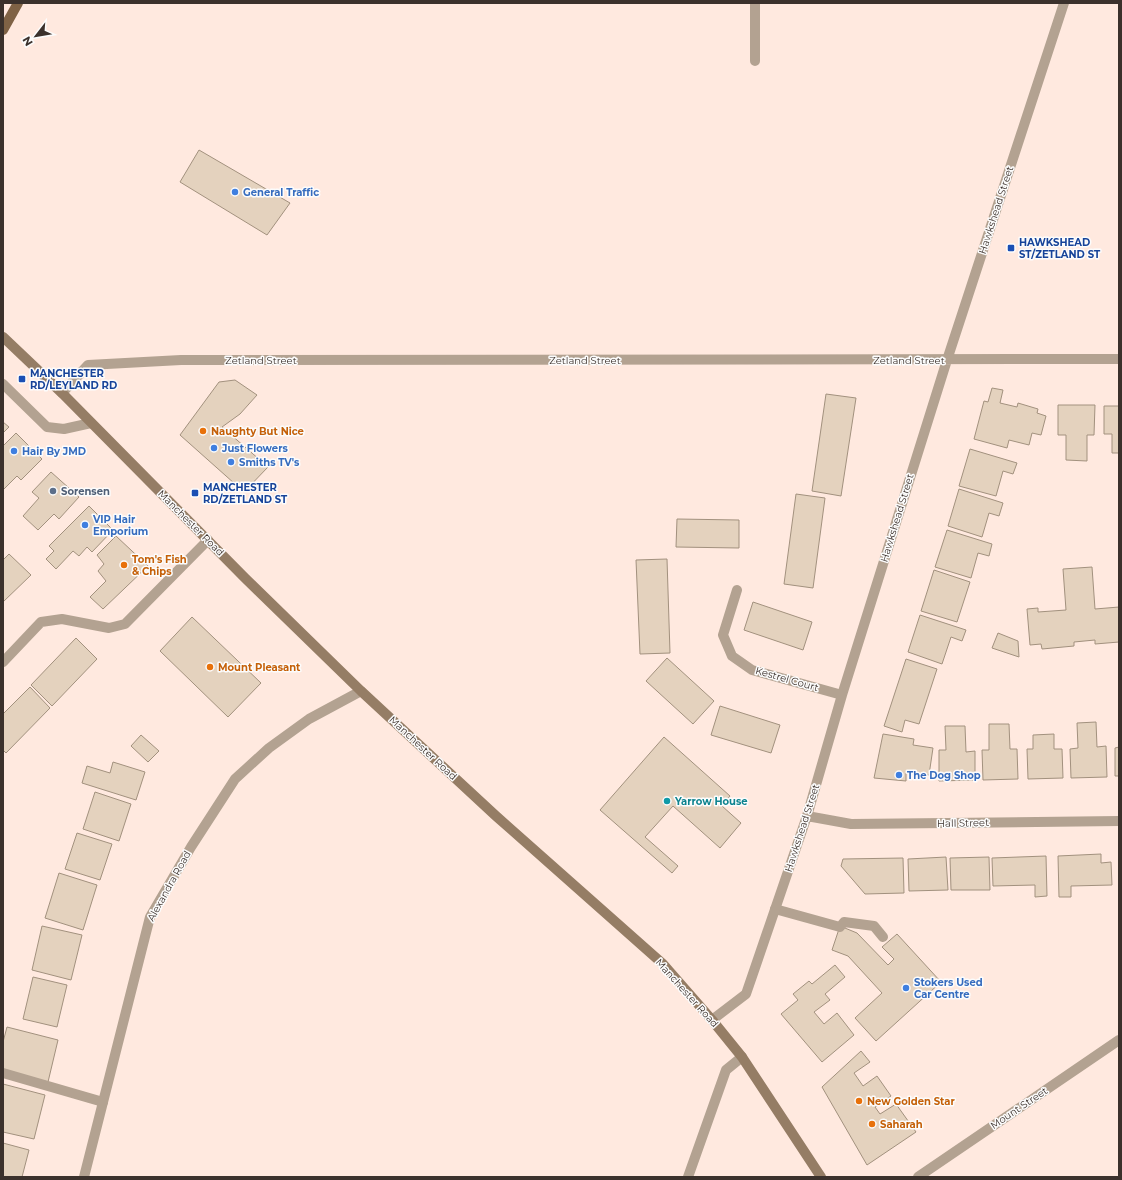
<svg xmlns="http://www.w3.org/2000/svg" width="1122" height="1180" viewBox="0 0 1122 1180" font-family="Montserrat,sans-serif">
<style>
.building{fill:#e4d2be;stroke:#a2917e}
.lines{fill:none;stroke-linecap:round;stroke-linejoin:round}
.service{stroke:#b3a291;stroke-width:10}
.minor{stroke:#b3a291;stroke-width:10}
.secondary{stroke:#957d65;stroke-width:10}
.primary{stroke:#7f6245;stroke-width:10}
.shop-dot{fill:#3f7fe0;stroke:#fcfcfc;stroke-width:1.5}
.transit-dot{fill:#1a4fb4;stroke:#fcfcfc;stroke-width:1.5}
.food-dot{fill:#e8710a;stroke:#fcfcfc;stroke-width:1.5}
.service-dot{fill:#5c6f8a;stroke:#fcfcfc;stroke-width:1.5}
.culture-dot{fill:#0f9aa8;stroke:#fcfcfc;stroke-width:1.5}
.labels{text-anchor:middle;dominant-baseline:central;stroke-width:3;stroke-linejoin:round;paint-order:stroke}
.shop-label{font-size:10px;font-weight:bold;fill:#366cbe;stroke:#fcfcfc;text-anchor:start}
.street-label{font-size:10px;fill:#3b312c;stroke:#fcfcfc}
.transit-label{font-size:10px;font-weight:bold;fill:#164399;stroke:#fcfcfc;text-anchor:start}
.food-label{font-size:10px;font-weight:bold;fill:#c56008;stroke:#fcfcfc;text-anchor:start}
.service-label{font-size:10px;font-weight:bold;fill:#4e5e75;stroke:#fcfcfc;text-anchor:start}
.culture-label{font-size:10px;font-weight:bold;fill:#0d838f;stroke:#fcfcfc;text-anchor:start}
</style>
<rect width="100%" height="100%" fill="#ffe9df"/>
<!-- building -->
<path class="building" d="M199 150 290 203 267 235 180 182Z
M235 380 257 395 240 414 222 427 268 467 244 492 180 435 219 382Z
M992 388 1003 390 1000 403 1017 407 1018 403 1038 409 1037 413 1046 416 1041 435 1032 433 1029 445 1009 440 1007 448 974 439 984 401 988 402Z
M826 394 856 398 841 496 812 491Z
M1058 405H1095L1094 435H1087V461L1066 460V435H1058Z
M1104 406H1119V453H1112V434H1104Z
M3 422 9 427 3 433Z
M16 433 42 459 21 480 17 476 3 490V446Z
M970 449 1017 463 1013 474 1003 471 996 496 959 486Z
M51 472 79 497 59 519 54 514 38 530 23 516 39 498 32 492Z
M959 489 1003 503 999 516 989 513 982 537 948 526Z
M796 494 825 498 813 588 784 584Z
M89 506 113 530 92 552 87 547 79 556 73 551 56 569 46 559 54 551 49 546Z
M677 519 739 520V548L676 547Z
M947 530 992 544 989 556 978 553 971 578 935 567Z
M116 536 148 566 103 609 90 597 106 581 98 571 104 564 97 555Z
M9 554 31 575 3 602V560Z
M667 559 670 653 640 654 636 560Z
M1092 567 1095 609 1119 607V642L1095 644V640L1074 642V646L1042 649 1041 644 1030 645 1027 609 1038 608V612L1066 610 1063 569Z
M934 570 970 582 957 622 921 611Z
M753 602 812 622 803 650 744 630Z
M920 615 966 630 962 641 951 637 942 664 908 652Z
M192 617 261 683 228 717 160 651Z
M998 633 1018 641 1019 657 992 648Z
M76 638 97 659 52 706 31 685Z
M667 658 714 701 693 724 646 681Z
M906 659 937 669 919 724 905 720 902 732 884 726Z
M30 687 50 708 6 753 3 750V714Z
M720 706 780 725 771 753 711 735Z
M1096 722 1097 747 1106 746 1107 777 1071 778 1070 749 1078 748 1077 723Z
M989 724H1009L1010 749H1017L1018 779 983 780 982 750H989Z
M945 726H965L966 752 975 751V780L939 781V750H946Z
M883 734 914 739 913 745 933 748 929 775 906 773V781L874 778Z
M1054 734V749H1062L1063 778 1028 779 1027 749H1033V735Z
M141 735 159 751 148 762 131 746Z
M664 737 730 796 722 806 741 823 720 848 673 806 645 837 678 866 672 873 600 810Z
M1119 747V776H1115V748Z
M113 762 145 772 136 800 82 783 87 766 110 773Z
M95 792 131 804 119 841 83 829Z
M77 833 112 844 100 880 65 869Z
M1101 854V863L1111 862 1112 885 1071 886V897H1059L1058 856Z
M1046 856 1047 896 1035 897V885L993 886 992 858Z
M946 857 948 890 909 891 908 859Z
M989 857 990 890H951L950 858Z
M903 858 904 893 865 894 841 866 843 859Z
M59 873 97 885 83 930 45 918Z
M42 926 82 935 71 980 32 970Z
M840 926 857 933 888 965 894 959 882 947 897 934 941 982 876 1041 855 1018 882 993 848 956 832 950Z
M835 965 845 977 825 994 830 1000 814 1012 824 1024 837 1013 854 1035 822 1062 781 1014 798 1000 793 994 809 981 812 984Z
M33 977 67 985 57 1027 23 1019Z
M7 1027 58 1040 48 1082 3 1071V1042Z
M861 1051 870 1062 854 1073 863 1086 877 1076 891 1096 875 1107 880 1114 896 1104 916 1132 867 1165 822 1087Z
M3 1084 45 1095 34 1139 3 1132Z
M3 1143 29 1150 22 1177H3Z"/>
<g class="lines">
<!-- service -->
<path class="service" d="M755 61V3
M3 384 47 427 64 429 91 423
M775 909 840 927 844 922 874 926 883 937
M3 1073 103 1102"/>
<!-- minor -->
<path class="minor" d="M62 393 88 365 181 360 1119 359
M737 590 723 635 732 656 752 670 842 695
M3 662 41 622 62 619 109 628 125 624 208 540
M807 816 851 824 1119 821
M712 1020 746 994 807 816 842 695 947 360 1064 3
M84 1177 150 917 191 847 235 779 269 748 309 719 361 691
M688 1177 726 1070 742 1057
M918 1177 1119 1040"/>
<!-- secondary -->
<path class="secondary" d="M3 337 62 393 245 578 361 691 496 816 663 964 712 1020 742 1057 821 1177"/>
<!-- primary -->
<path class="primary" d="M3 30 18 3"/>
</g>
<!-- markers -->
<g class="shop-dot">
<circle cx="235" cy="192" r="4"/>
<circle cx="214" cy="448" r="4"/>
<circle cx="14" cy="451" r="4"/>
<circle cx="231" cy="462" r="4"/>
<circle cx="85" cy="525" r="4"/>
<circle cx="899" cy="775" r="4"/>
<circle cx="906" cy="988" r="4"/>
</g>
<g class="transit-dot">
<rect x="1007" y="244" width="8" height="8" rx="2"/>
<rect x="18" y="375" width="8" height="8" rx="2"/>
<rect x="191" y="489" width="8" height="8" rx="2"/>
</g>
<g class="food-dot">
<circle cx="203" cy="431" r="4"/>
<circle cx="124" cy="565" r="4"/>
<circle cx="210" cy="667" r="4"/>
<circle cx="859" cy="1101" r="4"/>
<circle cx="872" cy="1124" r="4"/>
</g>
<circle class="service-dot" cx="53" cy="491" r="4"/>
<circle class="culture-dot" cx="667" cy="801" r="4"/>
<g class="labels">
<!-- shop labels -->
<g class="shop-label">
<text x="243" y="192">General Traffic</text>
<text x="222" y="448">Just Flowers</text>
<text x="22" y="451">Hair By JMD</text>
<text x="239" y="462">Smiths TV's</text>
<text x="93" y="519">VIP Hair<tspan x="93" dy="12">Emporium</tspan></text>
<text x="907" y="775">The Dog Shop</text>
<text x="914" y="982">Stokers Used<tspan x="914" dy="12">Car Centre</tspan></text>
</g>
<!-- street labels -->
<g class="street-label">
<text transform="translate(996 210) rotate(-72)">Hawkshead Street</text>
<text x="261" y="360">Zetland Street</text>
<text x="585" y="360">Zetland Street</text>
<text x="909" y="360">Zetland Street</text>
<text transform="translate(897 518) rotate(-73)">Hawkshead Street</text>
<text transform="translate(191 523) rotate(45)">Manchester Road</text>
<text transform="translate(787 679) rotate(16)">Kestrel Court</text>
<text transform="translate(423 748) rotate(43)">Manchester Road</text>
<text transform="translate(963 823) rotate(-1)">Hall Street</text>
<text transform="translate(802 828) rotate(-72)">Hawkshead Street</text>
<text transform="translate(169 886) rotate(-61)">Alexandra Road</text>
<text transform="translate(687 993) rotate(48)">Manchester Road</text>
<text transform="translate(1019 1108) rotate(-34)">Mount Street</text>
</g>
<!-- transit labels -->
<g class="transit-label">
<text x="1019" y="242">HAWKSHEAD<tspan x="1019" dy="12">ST/ZETLAND ST</tspan></text>
<text x="30" y="373">MANCHESTER<tspan x="30" dy="12">RD/LEYLAND RD</tspan></text>
<text x="203" y="487">MANCHESTER<tspan x="203" dy="12">RD/ZETLAND ST</tspan></text>
</g>
<!-- food labels -->
<g class="food-label">
<text x="211" y="431">Naughty But Nice</text>
<text x="132" y="559">Tom's Fish<tspan x="132" dy="12">&amp; Chips</tspan></text>
<text x="218" y="667">Mount Pleasant</text>
<text x="867" y="1101">New Golden Star</text>
<text x="880" y="1124">Saharah</text>
</g>
<!-- service labels -->
<g class="service-label">
<text x="61" y="491">Sorensen</text>
</g>
<!-- culture labels -->
<g class="culture-label">
<text x="675" y="801">Yarrow House</text>
</g>
</g>
<!-- border -->
<rect width="1122" height="1180" fill="none" stroke="#3b312c" stroke-width="8"/>
<!-- north arrow -->
<g transform="translate(36 36) rotate(239)" stroke="#fcfcfc" stroke-width="3" paint-order="stroke">
<path d="M0-3L7 15L0 10L-7 15Z" fill="#3b312c"/>
<text y="-6" font-size="11" font-weight="bold" text-anchor="middle" fill="#3b312c">N</text>
</g>
</svg>
